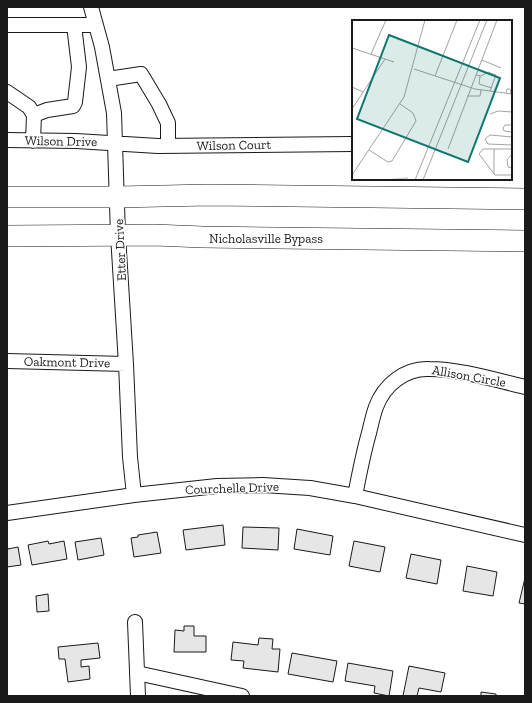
<svg xmlns="http://www.w3.org/2000/svg" width="532" height="703" viewBox="0 0 532 703" font-family="'Zilla Slab',serif">
<style>
.building{fill:#e6e6e6;stroke:#1a1a1a}
.lines{fill:none;stroke-linecap:round;stroke-linejoin:round}
.minor-casing{stroke:#1a1a1a;stroke-width:16}
.highway-casing{stroke:#1a1a1a;stroke-width:22}
.minor{stroke:#fff;stroke-width:14}
.highway{stroke:#fff;stroke-width:21}
.labels{text-anchor:middle;dominant-baseline:central;stroke-width:3;stroke-linejoin:round;paint-order:stroke}
.street-label{font-size:13px;fill:#1a1a1a;stroke:#fff}
.inset-river{fill:none;stroke:#d7d7d7;stroke-width:2}
.inset-road{fill:none;stroke:#a3a3a3;stroke-width:1}
.view{fill:#0f766e;fill-opacity:0.15;stroke:#0f766e;stroke-width:2}
.inset-edge{fill:none;stroke:#1a1a1a;stroke-width:2}
</style>
<rect width="100%" height="100%" fill="#fff"/>
<!-- building -->
<path class="building" d="M223 525 225 545 186 550 183 530Z
M243 527 279 528 278 550 242 548Z
M297 529 333 536 330 555 294 549Z
M157 532 161 553 134 557 131 538 138 537V535Z
M101 538 104 555 78 560 75 542Z
M48 541 49 544 64 541 67 559 32 565 28 545Z
M354 541 385 547 380 572 349 566Z
M7 546 8 549 18 547 21 565 7 567Z
M411 554 441 560 437 584 406 578Z
M467 566 497 572 493 596 463 591Z
M525 578V604L519 603Z
M48 594 49 611 37 612 36 596Z
M184 626H194V636H206V652H174L175 630 184 631Z
M259 638 273 639 272 649H280L278 672 243 668 244 661 231 660 233 642 258 645Z
M98 643 100 658 81 660V667L89 666 90 679 68 682 65 659H59L58 647Z
M292 653 337 661 333 682 288 674Z
M348 663 393 671 389 696 374 693 375 686 345 681Z
M409 666 445 673 441 692 419 688 417 696H403Z
M481 692 496 694V696H481Z"/>
<g class="lines">
<!-- minor casing -->
<g class="minor-casing">
<path id="minor" d="M91 7 102 47 114 113 118 235 126 364 130 457 134 495
M7 25H96
M108 79 141 74 159 104 168 123V146
M7 92 29 107 34 115 33 141
M34 115 47 110 73 106 75 102 79 67 74 25
M7 140 76 141 158 146 353 144
M7 361 126 364
M355 496C359 475 363 454 369 433 371 425 373 415 376 407 384 385 405 368 429 369 460 369 495 380 525 387
M7 513 134 495 217 486 263 485 310 488 355 496 525 535
M135 622 138 696
M137 673 242 696"/>
</g>
<!-- highway casing -->
<g class="highway-casing">
<path id="highway" d="M7 197H118L208 195 525 199
M7 236 154 235 203 237 525 241"/>
</g>
<!-- minor -->
<use href="#minor" class="minor"/>
<!-- highway -->
<use href="#highway" class="highway"/>
</g>
<g class="labels">
<!-- street labels -->
<g class="street-label">
<text transform="translate(61 141) rotate(1)">Wilson Drive</text>
<text transform="translate(234 145) rotate(-1)">Wilson Court</text>
<text x="266" y="238">Nicholasville Bypass</text>
<text transform="translate(120 250) rotate(-93)">Etter Drive</text>
<text transform="translate(67 362) rotate(1)">Oakmont Drive</text>
<text transform="translate(469 376) rotate(10)">Allison Circle</text>
<text transform="translate(232 488) rotate(-2)">Courchelle Drive</text>
</g>
</g>
<!-- overview -->
<g transform="translate(352 20)">
<rect width="160" height="160" fill="#fff"/>
<path class="inset-river" d="M37 160 56 158"/>
<path class="inset-road" d="M0 28 42 42M19 34 34 0M130 40 149 48M62 49 123 69 160 74M124 55 129 56 136 52 144 55 138 71M83 56 105 0M128 56 127 64 140 68M0 67 11 72M154 73 155 69H158L160 77M115 76H128L129 70M0 89 33 39M138 94 146 91 160 92M160 105H153L151 108 152 111 160 112M160 117 138 115 133 119 136 124 160 125M96 129 145 0M142 129V154M160 129H131L127 134 143 155H160M17 130 36 142 40 141 64 101 61 93 48 84M160 134 155 140 156 147 160 148M0 155 52 77 73 0M63 160 128 0M71 160 135 0"/>
<path class="view" d="M37 15 148 58 116 142 5 99Z"/>
<rect width="160" height="160" class="inset-edge"/>
</g>
<!-- border -->
<rect width="532" height="703" fill="none" stroke="#1a1a1a" stroke-width="16"/>
</svg>
